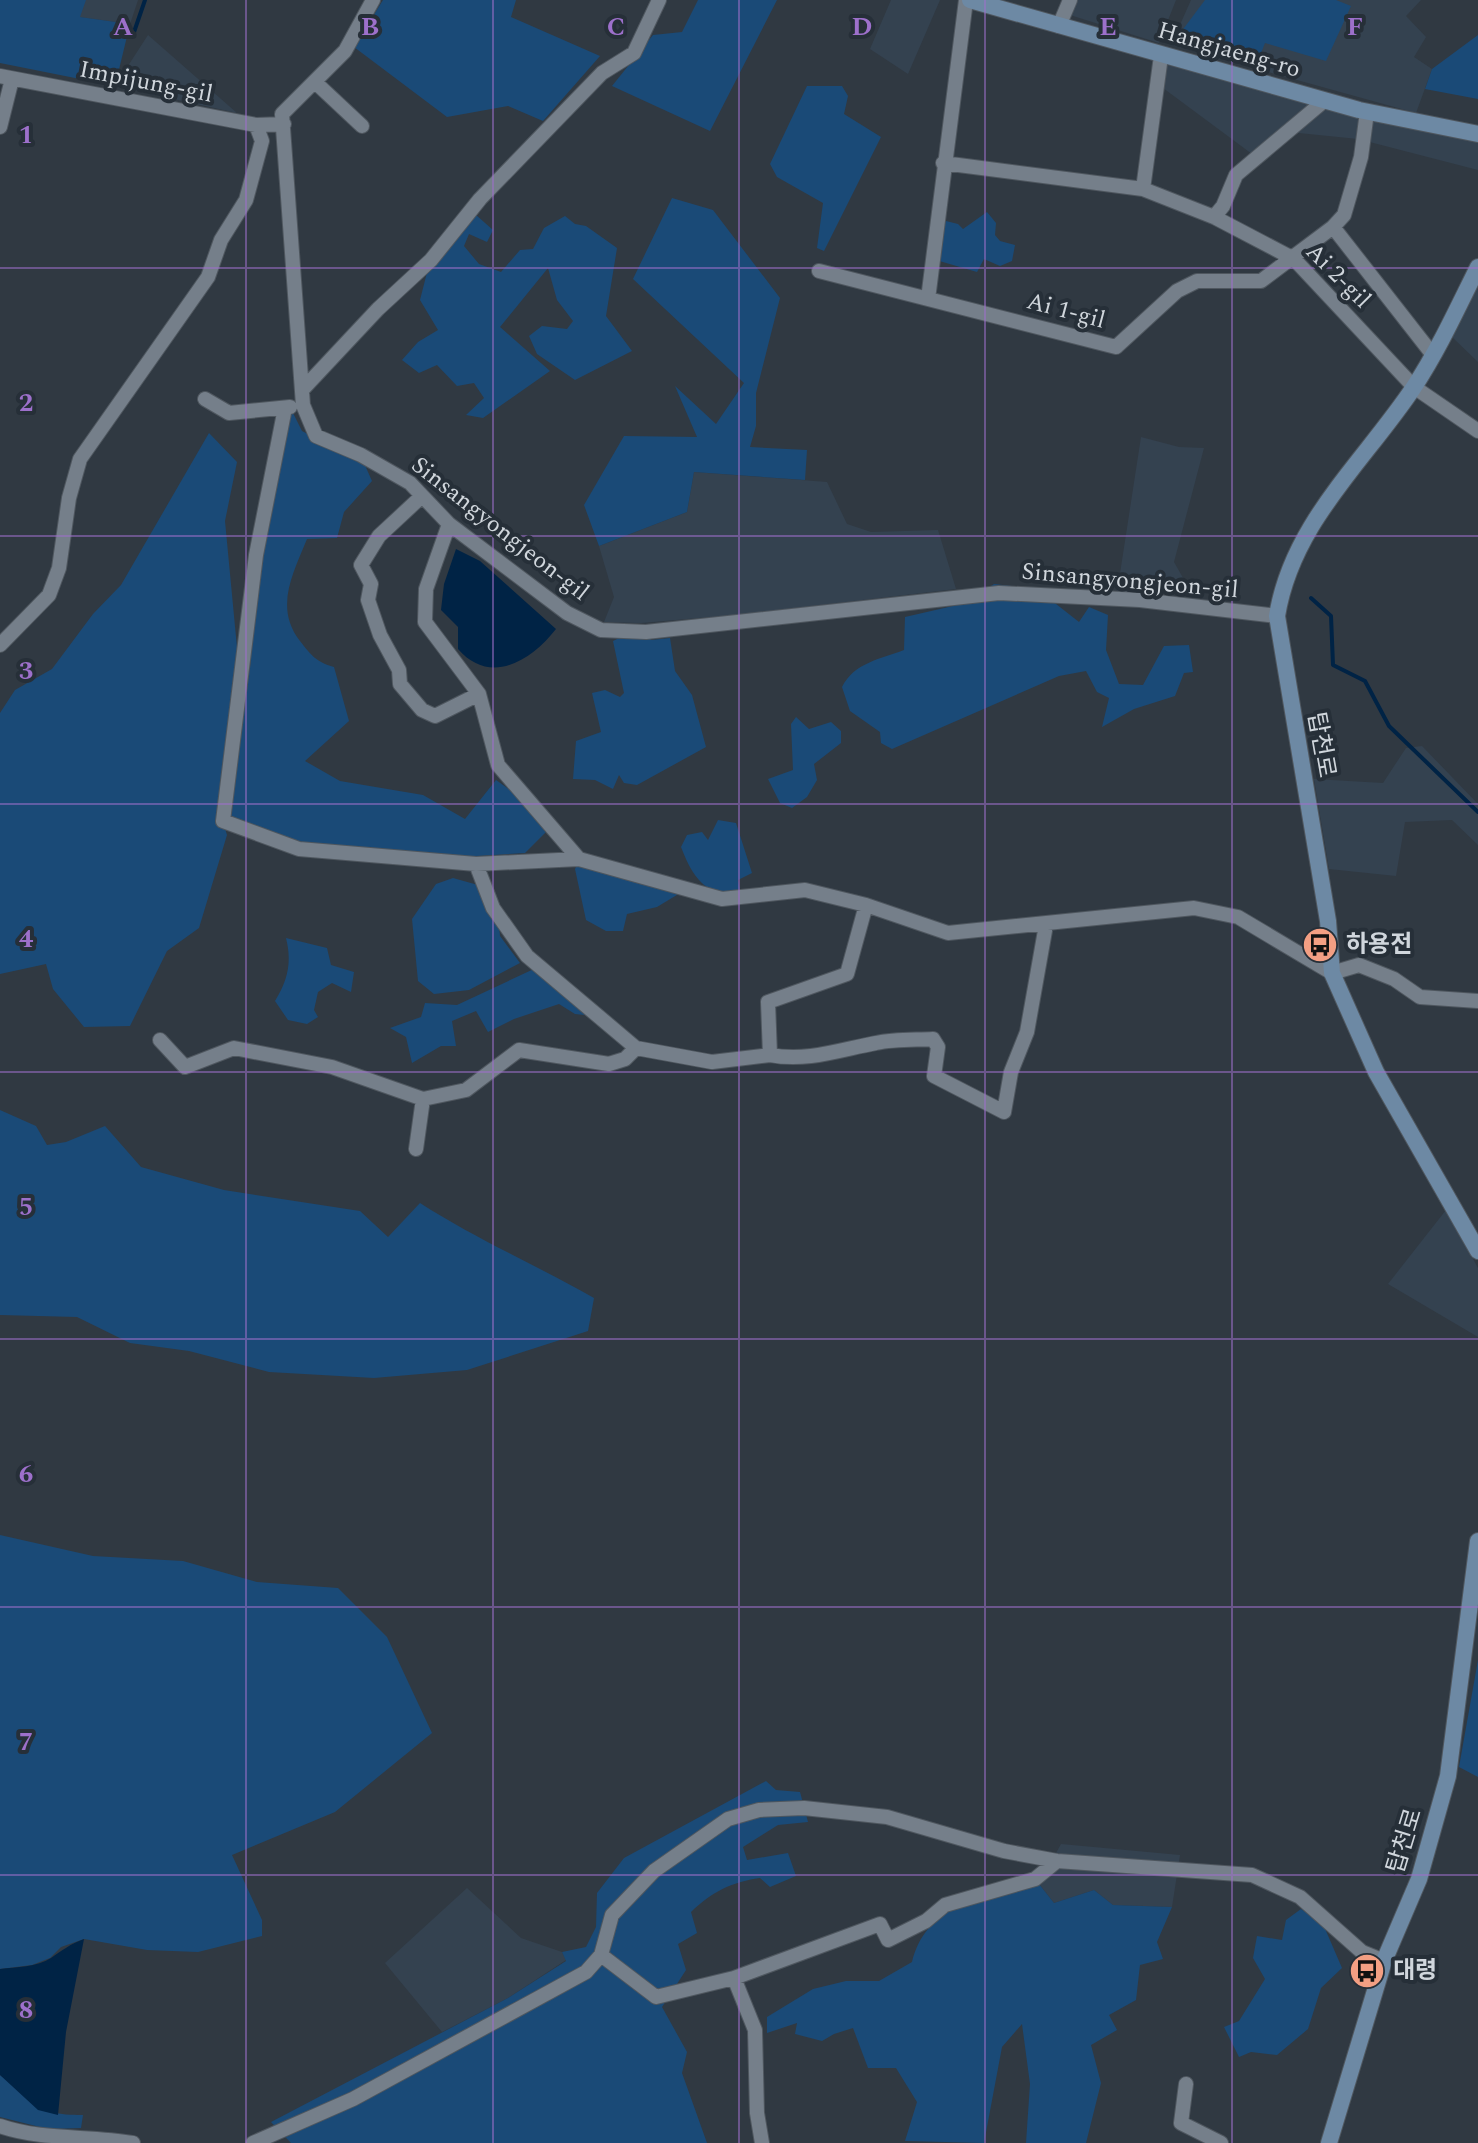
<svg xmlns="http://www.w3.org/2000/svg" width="1478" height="2143" viewBox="0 0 1478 2143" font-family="Spectral,'Noto Sans KR',serif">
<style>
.built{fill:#344250}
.green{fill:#1a4a77}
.water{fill:#002345}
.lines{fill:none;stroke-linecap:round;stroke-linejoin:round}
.stream{stroke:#002345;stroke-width:4}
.street-casing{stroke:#4f575f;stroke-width:16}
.secondary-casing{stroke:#4f575f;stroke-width:18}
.street{stroke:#757f8a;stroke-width:14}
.secondary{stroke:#6d89a4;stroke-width:16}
.grid{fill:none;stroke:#9d70cb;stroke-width:2;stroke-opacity:0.55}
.labels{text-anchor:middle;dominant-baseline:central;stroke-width:8;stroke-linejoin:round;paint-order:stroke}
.street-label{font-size:24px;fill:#d0d6dc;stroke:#262f38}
.poi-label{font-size:24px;font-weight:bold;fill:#d0d6dc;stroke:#262f38;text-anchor:start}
.grid-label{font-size:26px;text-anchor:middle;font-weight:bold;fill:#9d70cb;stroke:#262f38;stroke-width:8;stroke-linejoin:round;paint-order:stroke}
</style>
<rect width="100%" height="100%" fill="#303942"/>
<!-- built -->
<path class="built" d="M8 0H138L130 24 79 17Z
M891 0H940L908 74 870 49Z
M1076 0H1176L1159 43 1070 15Z
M1191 0H1421L1406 16 1426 37 1414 57 1432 69 1416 113 1171 45Z
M148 35 237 113 115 86Z
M1167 65 1478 138V170L1358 139 1279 131 1252 154 1163 88Z
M1478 284V362L1451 336Z
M1141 437 1179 447 1204 448 1174 562 1191 592 1117 593Z
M694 472 827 482 847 524 871 532 938 530 956 589 734 615 641 623 604 622 614 597 599 546 687 512Z
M1422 746 1478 804V845L1452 820 1405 822 1396 876 1329 869 1314 779 1383 783 1406 748Z
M1446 1210 1478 1268V1337L1388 1284Z
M1061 1844 1180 1855 1172 1907 1113 1905 1094 1890 1054 1903 1039 1884Z
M467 1888 521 1938 562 1952 566 1960 508 1998 442 2032 385 1963Z"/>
<!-- green -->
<path class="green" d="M0 0H86L80 17 130 24 115 86 0 63Z
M383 0H516L511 17 600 56 543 121 508 106 447 117 354 47Z
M698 0H777L710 131 612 86 653 35 682 32Z
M1205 0H1336L1351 6 1326 61 1265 43 1259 58 1178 36Z
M1478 35V99L1425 89 1432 69Z
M807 86H842L848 96 844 114 881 137 824 251 817 248 823 203 777 177 770 164Z
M672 198 713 210 780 298 756 393V426L750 447 807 450 805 480 694 472 687 512 599 546 584 505 624 436 697 437 675 386 716 424 744 383 633 279Z
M467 207 493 230 487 242 469 234 464 246 479 264 501 272 520 250 533 249 544 228 565 216 575 224 586 226 617 248 606 316 632 351 575 380 537 354 529 336 542 326 567 329 573 321 557 300 548 268 500 327 550 371 483 418 466 415 484 398 474 383 457 386 437 365 419 373 402 360 418 342 438 330 420 300 432 253Z
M987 212 996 223 995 235 1000 241 1015 245 1012 261 1000 266 984 259 977 272 936 260 942 220 958 224 963 229Z
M292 411 302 431 364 463 372 481 344 512 337 538 307 539C293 574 274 607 300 641 311 655 316 662 334 667L349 721 305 761 340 781 423 795 465 819 496 780 520 797 547 831 525 853 444 858 306 846 228 816 251 660 246 594 272 441Z
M209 433 237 462 225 521 238 658 218 806 227 835 199 928 167 951 130 1026 84 1027 53 989 46 964 0 974V713L15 690 52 669 93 614 121 585Z
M994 584 1037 589 1079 622 1089 607 1108 615 1106 650 1119 684 1143 685 1164 646 1189 645 1193 672 1184 673 1175 696 1134 709 1102 727 1109 698 1097 692 1086 671 1059 676 892 749 881 743 880 732 850 711 842 687C854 663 880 659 904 650L905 617 966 603Z
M625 635 649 636 651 640 670 638 675 671 692 695 706 747 637 785 624 783 619 775 613 789 595 780 573 779 576 741 601 732 592 693 605 690 620 697 624 693 613 641Z
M796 717 809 729 831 722 841 731V743L814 764 817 780 807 797 792 808 780 803 768 779 793 770 791 724Z
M718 820 736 823 752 873 738 880 740 891C707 900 692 876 681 847L687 835 702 832 708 840Z
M583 853 695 884 657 907 627 914 623 931H606L586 920 575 869Z
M453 878 478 885 497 903 500 936 520 963 469 990 434 994 418 981 412 919 436 884Z
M286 938 327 948 331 965 354 972 351 992 332 983 318 992 314 1010 318 1017 307 1024 288 1020 275 1001C288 980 292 962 286 938Z
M536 968 594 1016 575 1014 559 1004 514 1019 488 1032 476 1011 452 1021 456 1046H441L412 1063 406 1037 390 1028 421 1017 425 1003 457 1005Z
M0 1110 36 1126 47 1145 66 1142 105 1126 141 1167 224 1190 360 1211 388 1237 420 1203C476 1239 536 1265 594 1298L588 1331 467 1370 374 1378 269 1372 189 1351 130 1343 77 1317 0 1315Z
M0 1535 93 1556 183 1561 257 1582 338 1588 387 1637 432 1733 335 1812 232 1855 262 1920V1936L198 1952 147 1950 84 1939 61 1947 50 1958 32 1965 0 1969Z
M1478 1660V1777L1459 1767Z
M766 1781 776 1790 800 1792 808 1822 778 1825 743 1847 747 1860 788 1853 796 1876 770 1887 760 1878C731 1882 712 1892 691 1912L697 1933 678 1944 686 1970 662 2007 687 2052 682 2073 707 2143H291L271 2122 508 1998 566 1961 562 1952 586 1947 596 1927 597 1893 624 1858Z
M1039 1884 1054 1903 1094 1890 1113 1905 1172 1907 1157 1942 1163 1959 1140 1965 1136 2000 1109 2015 1117 2030 1091 2045 1101 2083 1086 2143H1026L1030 2084 1022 2024 1002 2047 984 2143 905 2141 917 2102 896 2068H868L853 2028 834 2034 822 2041 795 2034 797 2023 767 2033V2017L813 1989 846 1981H879L912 1962C928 1900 985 1899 1039 1884Z
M1301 1909 1323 1924 1342 1968 1321 1988 1308 2029 1277 2055 1251 2052 1239 2057 1224 2027 1239 2021 1265 1979 1253 1958 1257 1936 1282 1940 1286 1920Z
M0 2075C37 2102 31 2115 83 2115L81 2128 48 2129 0 2117Z"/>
<!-- water -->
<path class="water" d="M456 549 480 561 556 629C531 661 490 686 458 649V627L441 610 444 584Z
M84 1939 66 2032 58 2115 38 2110 0 2075V1969C16 1967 37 1967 51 1958 63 1950 70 1944 84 1939Z"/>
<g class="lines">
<!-- stream -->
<path class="stream" d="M133 35 145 0
M1311 598 1331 616 1333 665 1365 681 1389 726 1478 812"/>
<!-- street casing -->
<g class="street-casing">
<path id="street" d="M373 0 345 51 282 114 303 405 316 436 361 455 410 483 449 524 567 613 601 630 646 632 999 593 1140 600 1277 616
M1059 26 1070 0
M1161 56 1143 189 1214 217 1294 259 1414 387 1478 431
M0 76 256 125 284 124
M315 82 362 126
M0 127 12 79
M943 163 1143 189
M1214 217 1223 206 1236 175 1324 101
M1333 227 1433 355
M819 271 1116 347 1177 291 1197 281H1261L1333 227 1344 215 1361 157 1367 112
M928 299 966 0
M303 389 378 309 431 260 480 199 602 73 634 53 659 0
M205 399 229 413 290 407
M285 408 256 555 223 821 299 849 476 864 579 859
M422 496 379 536 361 565 371 584 368 600 380 635 399 670 400 684 422 710 435 716 479 694
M449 524 426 589 425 622 479 694 498 765 579 859 722 899 805 890 866 905 948 933 1194 908 1238 917 1332 973 1359 965 1394 979 1420 997 1478 1001
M0 645 49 595 59 568 69 498 80 459 208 277 221 240 246 200 262 141 256 125
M476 864 493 908 527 956 636 1048 712 1062 770 1055 768 1002 847 974 866 905
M160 1040 185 1067 234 1048 332 1067 423 1099 466 1090 519 1050 609 1064 625 1059 636 1048
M770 1055C807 1062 839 1050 876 1043 894 1039 914 1040 933 1039L938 1047 934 1076 1004 1112 1011 1072 1027 1032 1046 925
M416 1149 423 1099
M601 1955 656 1997 734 1978
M1186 2084 1181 2123 1221 2143
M0 2126C44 2141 89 2135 133 2143
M253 2143 353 2099 586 1972 601 1955 612 1915 654 1871 728 1819 759 1810 804 1808 887 1817 1004 1851 1057 1861 1252 1875 1300 1897 1362 1952 1384 1961
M762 2143 757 2113 755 2030 734 1978 880 1924 888 1940 926 1921 945 1905 1035 1879 1057 1861"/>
</g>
<!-- secondary casing -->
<g class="secondary-casing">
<path id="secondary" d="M970 0 1359 110 1478 134
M1478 267C1458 307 1439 349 1414 387 1364 462 1292 523 1277 616L1328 921 1332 973 1376 1072 1478 1251
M1329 2143 1384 1961 1419 1879 1448 1776 1478 1541"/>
</g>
<!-- street -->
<use href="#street" class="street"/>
<!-- secondary -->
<use href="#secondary" class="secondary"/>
</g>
<!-- grid -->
<path class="grid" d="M246 0V2143M493 0V2143M739 0V2143M985 0V2143M1232 0V2143M0 268H1478M0 536H1478M0 804H1478M0 1072H1478M0 1339H1478M0 1607H1478M0 1875H1478"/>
<!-- icons -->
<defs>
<g id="bus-disc" transform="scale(1.8)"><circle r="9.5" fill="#f39f83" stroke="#262f38"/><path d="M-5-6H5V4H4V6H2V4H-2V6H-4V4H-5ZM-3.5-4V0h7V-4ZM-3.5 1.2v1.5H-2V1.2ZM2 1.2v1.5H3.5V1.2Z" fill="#111"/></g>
</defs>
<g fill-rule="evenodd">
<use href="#bus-disc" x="1320" y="945"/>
<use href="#bus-disc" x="1367" y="1971"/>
</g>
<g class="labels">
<!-- street labels -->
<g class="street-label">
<text transform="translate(1229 50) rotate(16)">Hangjaeng-ro</text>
<text transform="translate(146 82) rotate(11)">Impijung-gil</text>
<text transform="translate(1338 276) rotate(45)">Ai 2-gil</text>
<text transform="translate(1066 311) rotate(15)">Ai 1-gil</text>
<text transform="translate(500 529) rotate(38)">Sinsangyongjeon-gil</text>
<text transform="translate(1130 581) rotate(5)">Sinsangyongjeon-gil</text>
<text transform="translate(1321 745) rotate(80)">탑천로</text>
<text transform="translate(1405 1841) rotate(-73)">탑천로</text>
</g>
<!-- poi labels -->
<g class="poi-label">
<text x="1346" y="945">하용전</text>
<text x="1393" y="1971">대령</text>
</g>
</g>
<g class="grid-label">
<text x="123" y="35">A</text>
<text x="370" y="35">B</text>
<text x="616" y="35">C</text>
<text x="862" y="35">D</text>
<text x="1108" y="35">E</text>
<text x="1355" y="35">F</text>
<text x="26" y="143">1</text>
<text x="26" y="411">2</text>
<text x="26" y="679">3</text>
<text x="26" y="947">4</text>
<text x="26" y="1215">5</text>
<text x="26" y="1482">6</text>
<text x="26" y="1750">7</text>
<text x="26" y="2018">8</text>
</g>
</svg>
